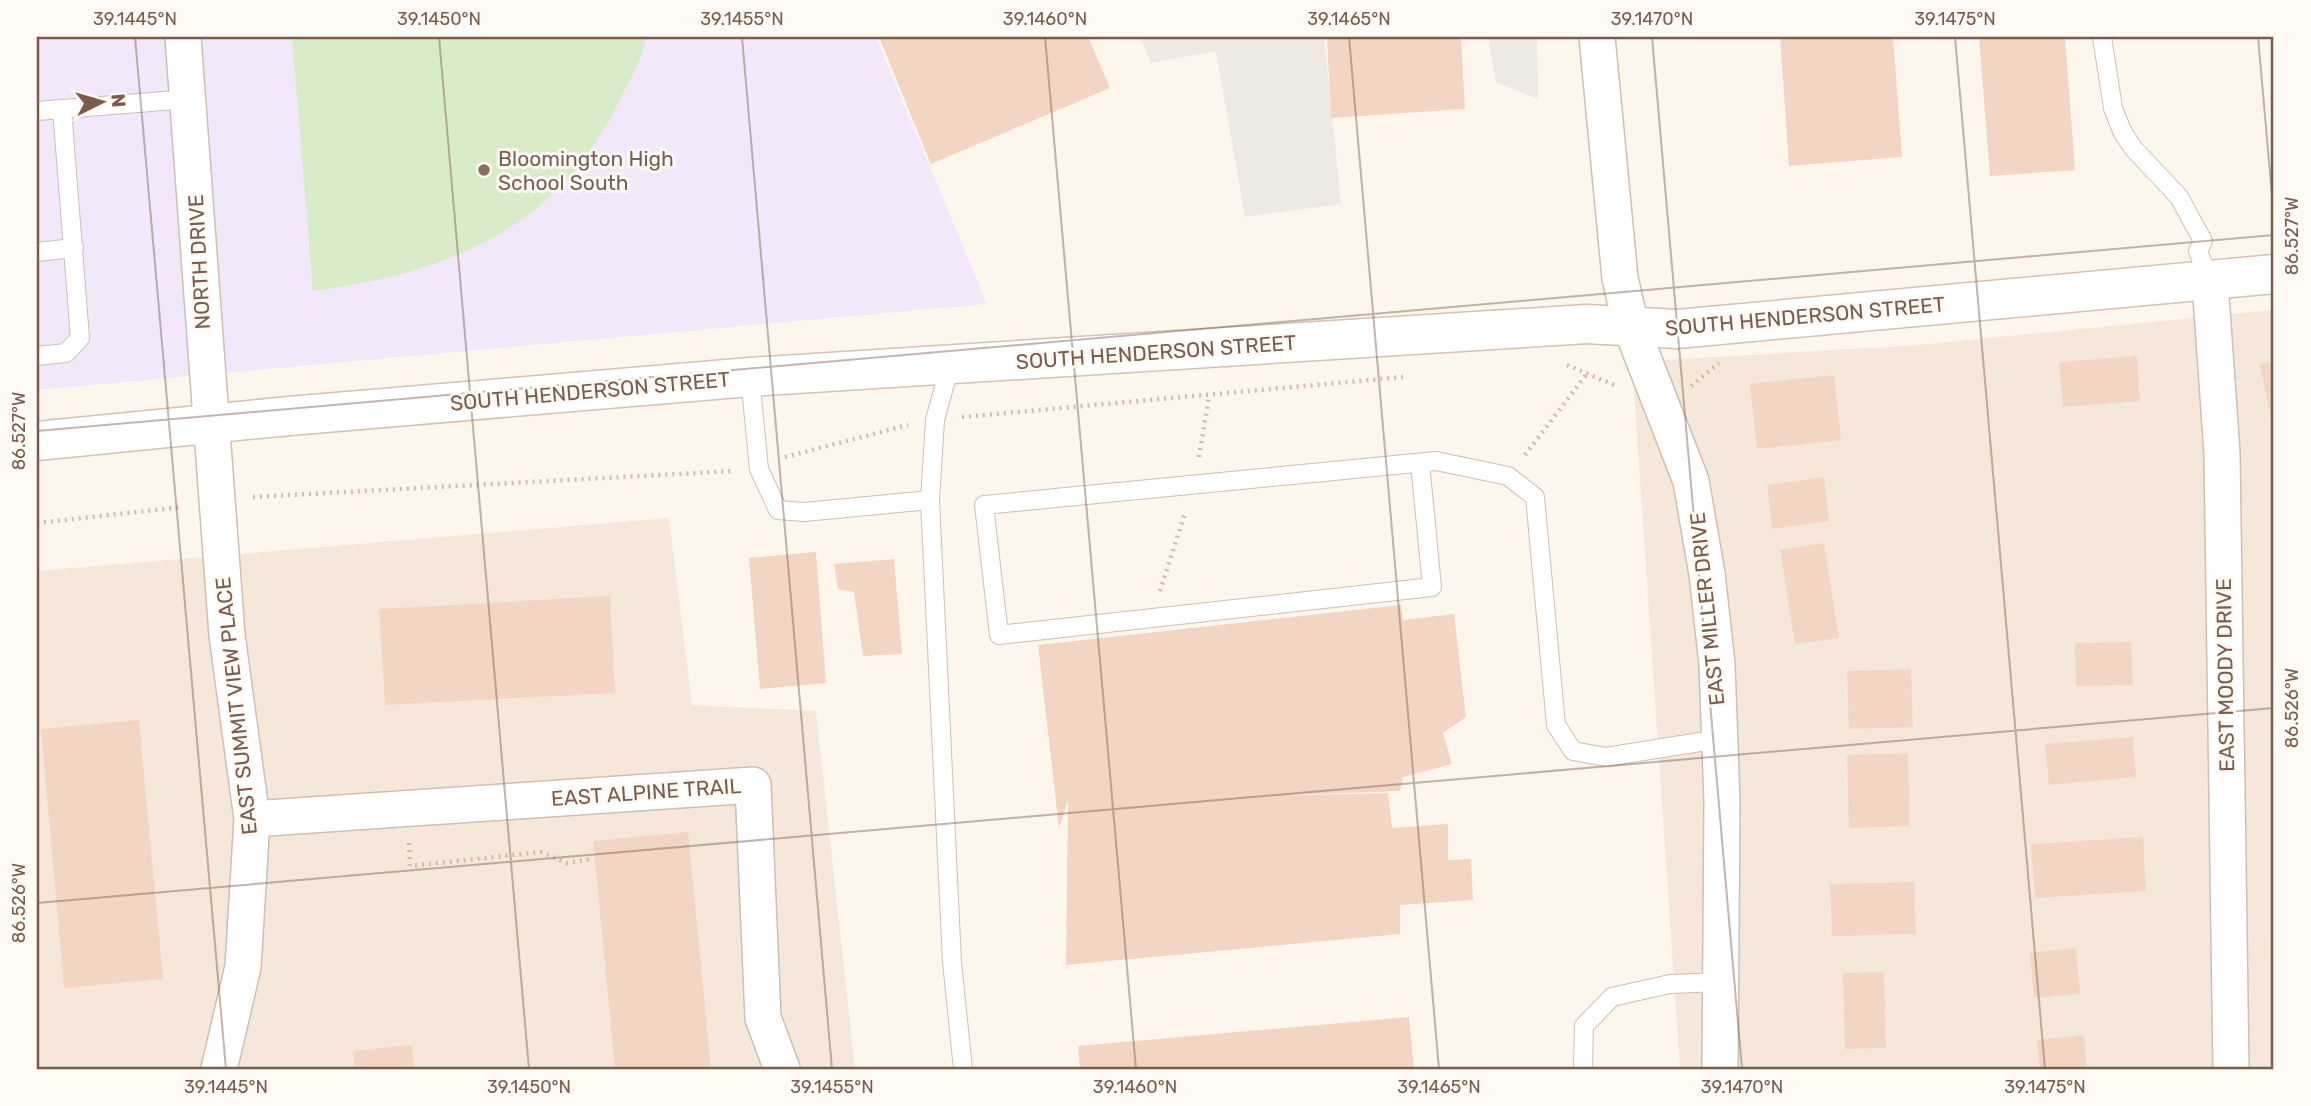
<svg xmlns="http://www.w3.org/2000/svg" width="2311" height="1106" viewBox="0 0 2311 1106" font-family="Rubik,sans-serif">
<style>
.residential{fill:#f5e8da}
.industrial{fill:#efe9e4}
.education{fill:#f3e8fa}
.green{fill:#d8ecc9}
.building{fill:#f3d5c3}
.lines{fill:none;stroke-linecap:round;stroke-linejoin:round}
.lane-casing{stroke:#d1beb0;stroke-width:20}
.street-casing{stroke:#d1beb0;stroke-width:38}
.secondary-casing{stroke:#d6c0b0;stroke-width:41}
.path{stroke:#d9b8a5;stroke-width:4.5;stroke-dasharray:2 5;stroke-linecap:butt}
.lane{stroke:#fff;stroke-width:18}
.street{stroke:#fff;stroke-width:35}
.secondary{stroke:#fff;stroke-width:38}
.ticks{fill:none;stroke:#7a5c4d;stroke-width:2;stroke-opacity:0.45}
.education-dot{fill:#8d6e63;stroke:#fffaf3;stroke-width:2.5}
.labels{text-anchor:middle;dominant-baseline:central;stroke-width:6;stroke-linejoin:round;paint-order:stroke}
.education-label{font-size:21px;fill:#785e54;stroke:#fffaf3;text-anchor:start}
.street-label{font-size:21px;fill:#7a5c4d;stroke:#fffaf3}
.neatline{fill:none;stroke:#7a5c4d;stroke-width:2.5}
.ticks-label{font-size:18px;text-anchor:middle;fill:#7a5c4d}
</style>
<rect width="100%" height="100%" fill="#fdf6ec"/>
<!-- residential -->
<path class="residential" d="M2274 310V1069H1680L1632 362 1918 345Z
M669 518 692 705 816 711 855 1069H37V571Z"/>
<!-- industrial -->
<path class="industrial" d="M1140 37H1324L1341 204 1245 217 1216 51 1151 63Z
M1488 37H1537L1538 99 1496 82Z"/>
<!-- education -->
<path class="education" d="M37 37H876L987 304 37 390Z"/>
<!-- green -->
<path class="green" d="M292 37H646C642 61 628 83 617 105 556 231 444 274 313 291Z"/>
<!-- building -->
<path class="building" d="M879 37H1088L1110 88 931 164Z
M1327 37H1461L1465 109 1331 118Z
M1780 37H1893L1902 157 1789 166Z
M1979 37H2065L2075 170 1990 176Z
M2137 356 2140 401 2063 407 2059 362Z
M2274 361V428H2273L2260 364Z
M1834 375 1841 440 1757 449 1750 384Z
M1824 477 1829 521 1772 529 1767 485Z
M1824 543 1839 638 1795 644 1780 550Z
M816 552 826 683 760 689 749 558Z
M894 559 902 654 863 656 854 592 838 589 834 564Z
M610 596 615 693 385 705 379 609Z
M1401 605 1403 620 1454 614 1466 717 1443 733 1452 764 1403 777 1400 791 1263 796 1388 793 1392 828 1448 824V860L1471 859 1473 900 1400 905V934L1066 965 1068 800 1059 828 1038 645Z
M2131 642 2133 685 2076 686 2075 643Z
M1911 669 1913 727 1849 729 1847 671Z
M139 720 163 979 64 988 41 729Z
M2133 737 2136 777 2049 785 2045 744Z
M1908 753 1910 826 1849 828 1847 755Z
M688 832 711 1069H615L593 841Z
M2143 837 2146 891 2035 898 2031 844Z
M1914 882 1916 934 1832 936 1830 884Z
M2270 943H2274V982H2272Z
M2076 948 2080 994 2034 998 2030 953Z
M1884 972 1886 1048 1845 1049 1843 973Z
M1409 1017 1414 1069H1080L1078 1046Z
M2084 1035 2087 1069H2040L2037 1040Z
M412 1045 414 1069H355L353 1051Z"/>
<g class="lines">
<!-- lane casing -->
<g class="lane-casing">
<path id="lane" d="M2102 37 2113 108 2122 131 2133 148 2179 197 2203 241 2198 251 2210 282
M37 111 189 99
M37 252 74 248
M37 356 66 353 80 338 62 109
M950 365 935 420 930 500 952 962 963 1069
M750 377 759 469 778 510 804 512 930 500
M1420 463 1432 587 999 635 984 505 1436 461 1508 476 1535 497 1556 725 1573 751 1606 757 1719 739
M1583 1069 1584 1026 1612 997 1670 984 1721 982"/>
</g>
<!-- street casing -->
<g class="street-casing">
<path id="street" d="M183 37 227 635 252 819 243 967 219 1069
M1597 37 1620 278 1631 327 1691 481 1707 574 1717 664 1722 801 1720 1069
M2210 282 2222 453 2231 1069
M252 819 753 785 763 1018 782 1069"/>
</g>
<!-- secondary casing -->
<g class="secondary-casing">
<path id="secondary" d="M37 441 289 416 750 377 1587 324 1677 329 2274 274"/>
</g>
<!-- path -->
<path class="path" d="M1567 365 1614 385
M1691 386 1719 363
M962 417 1403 377
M1525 455 1586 375
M785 457 908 425
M1199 457 1209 396
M253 497 733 471
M37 523 182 507
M1160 591 1185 513
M409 843 410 866 541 852 567 863 589 859"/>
<!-- lane -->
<use href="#lane" class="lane"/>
<!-- street -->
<use href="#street" class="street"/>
<!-- secondary -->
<use href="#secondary" class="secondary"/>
</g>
<!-- ticks -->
<path class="ticks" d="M135 37 226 1069M439 37 529 1069M742 37 832 1069M1045 37 1136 1069M1349 37 1439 1069M1652 37 1742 1069M1955 37 2045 1069M2258 37 2274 218M37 431 2274 235M37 903 2274 708"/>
<!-- markers -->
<circle class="education-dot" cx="484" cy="170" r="7"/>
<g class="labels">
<!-- education labels -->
<g class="education-label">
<text x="498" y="158">Bloomington High<tspan x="498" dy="24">School South</tspan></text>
</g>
<!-- street labels -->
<g class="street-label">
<text transform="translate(199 262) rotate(-93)">NORTH DRIVE</text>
<text transform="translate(1805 316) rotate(-5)">SOUTH HENDERSON STREET</text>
<text transform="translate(1156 352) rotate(-4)">SOUTH HENDERSON STREET</text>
<text transform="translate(590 391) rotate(-5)">SOUTH HENDERSON STREET</text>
<text transform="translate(1707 609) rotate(-96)">EAST MILLER DRIVE</text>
<text transform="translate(2225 675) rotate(-91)">EAST MOODY DRIVE</text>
<text transform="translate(236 706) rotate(-96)">EAST SUMMIT VIEW PLACE</text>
<text transform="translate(646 792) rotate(-4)">EAST ALPINE TRAIL</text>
</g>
</g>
<!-- border -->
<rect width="2311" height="1106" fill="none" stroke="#fffaf3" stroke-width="77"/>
<!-- north arrow -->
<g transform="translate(102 102) rotate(85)" stroke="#fffaf3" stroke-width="5" paint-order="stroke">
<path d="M0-5L12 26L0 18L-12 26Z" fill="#7a5c4d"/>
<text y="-10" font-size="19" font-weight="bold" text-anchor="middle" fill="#7a5c4d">N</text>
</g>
<rect x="38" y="38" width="2234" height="1030" class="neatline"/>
<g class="ticks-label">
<text x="135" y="25">39.1445°N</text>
<text x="439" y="25">39.1450°N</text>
<text x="742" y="25">39.1455°N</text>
<text x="1045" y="25">39.1460°N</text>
<text x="1349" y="25">39.1465°N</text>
<text x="1652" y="25">39.1470°N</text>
<text x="1955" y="25">39.1475°N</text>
<text transform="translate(2292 236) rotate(-90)" y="6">86.527°W</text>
<text transform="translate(19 431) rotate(-90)" y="6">86.527°W</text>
<text transform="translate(2292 708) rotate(-90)" y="6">86.526°W</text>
<text transform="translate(19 903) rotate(-90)" y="6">86.526°W</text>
<text x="226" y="1093">39.1445°N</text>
<text x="529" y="1093">39.1450°N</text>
<text x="832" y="1093">39.1455°N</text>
<text x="1135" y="1093">39.1460°N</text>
<text x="1439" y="1093">39.1465°N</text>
<text x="1742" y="1093">39.1470°N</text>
<text x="2045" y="1093">39.1475°N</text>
</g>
</svg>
